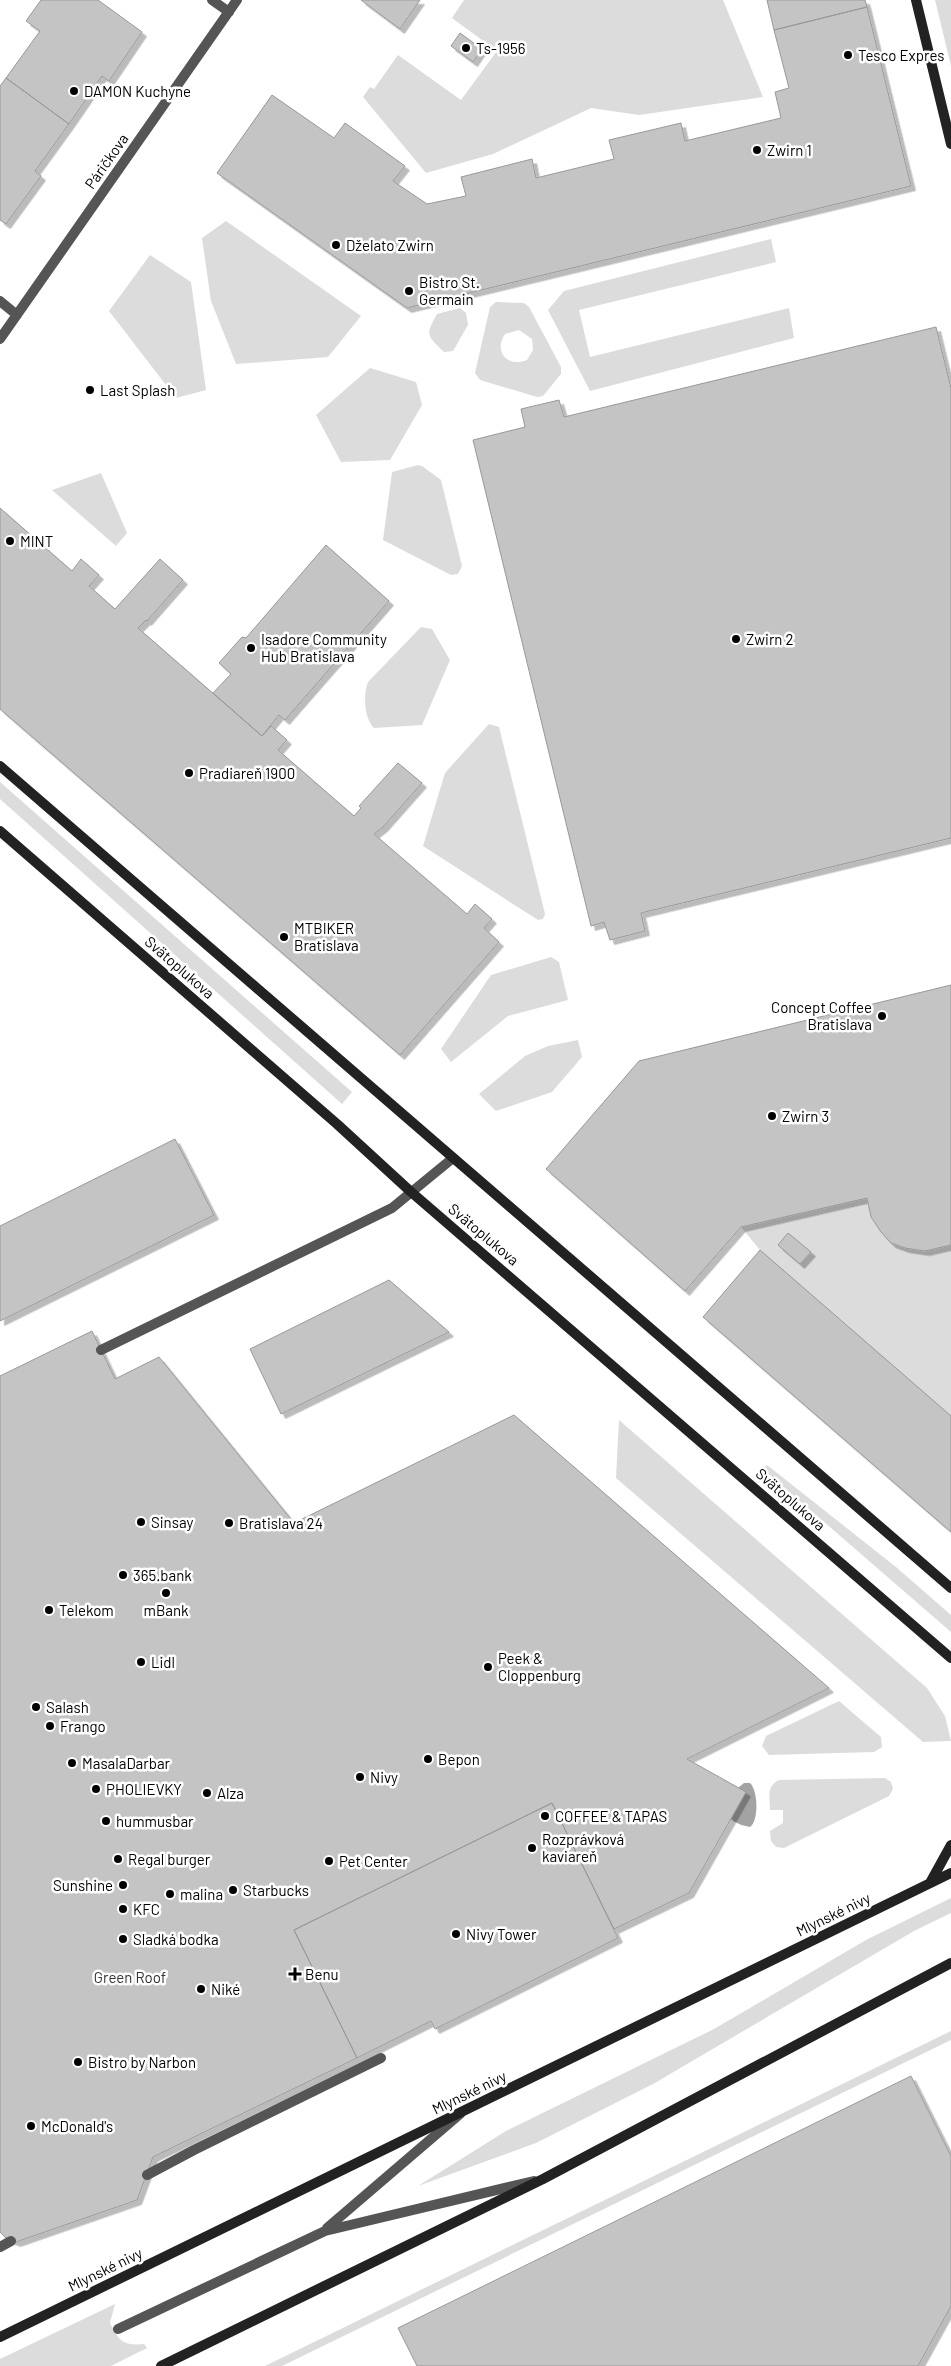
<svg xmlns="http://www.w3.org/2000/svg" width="951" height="2366" viewBox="0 0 951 2366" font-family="Barlow,sans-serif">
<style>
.green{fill:#dcdcdc;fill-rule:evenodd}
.water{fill:#a3a3a3}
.building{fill:#c4c4c4;stroke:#999;filter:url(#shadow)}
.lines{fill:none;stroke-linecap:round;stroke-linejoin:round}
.lane{stroke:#555;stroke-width:10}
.street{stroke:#555;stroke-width:10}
.secondary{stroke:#222;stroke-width:10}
.poi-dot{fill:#000;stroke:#fff;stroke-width:2}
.labels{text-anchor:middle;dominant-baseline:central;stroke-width:5;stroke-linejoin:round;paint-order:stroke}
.poi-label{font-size:15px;fill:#000;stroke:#fff;text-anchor:start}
.street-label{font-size:15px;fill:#000;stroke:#fff}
.park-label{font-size:15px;fill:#333;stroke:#fff}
</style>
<defs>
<filter id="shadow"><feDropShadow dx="4.5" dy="4.5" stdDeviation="0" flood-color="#0004"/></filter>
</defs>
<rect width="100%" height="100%" fill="#fff"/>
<!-- green -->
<path class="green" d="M464 0H723L763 97 639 115 591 108 493 154 426 173 363 97 370 87 374 89 398 55 461 100 497 51 452 18Z
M935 0H951V66Z
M226 221 361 316 328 357 236 364 211 301 202 238Z
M771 239 776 262 579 310 590 357 789 308 794 338 590 391 548 310 564 291Z
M150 255 191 282 206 390 176 398 109 311Z
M496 302 524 303 529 307 561 367V374L543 396 537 397 480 380 475 373 490 307ZM519 330 532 339 533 350 527 360C508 368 493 352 505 334Z
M460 308 466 313 468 325 453 351 444 352C427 335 425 336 437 314Z
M370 368 416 382 422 405 390 460 341 462 316 415Z
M418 465 422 466 441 480 462 566 458 574 451 575 383 540 392 472Z
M101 473 127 533 116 546 52 490Z
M421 627 432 629 450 660 422 725 374 728C364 718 363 695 368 682Z
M489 724 499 727 545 914 543 919 538 920 423 846 445 773Z
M0 782 352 1092 342 1104 0 799Z
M551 957 559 962 568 1000 508 1016 451 1062 441 1049 491 975Z
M578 1040 582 1057 552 1092 496 1111 479 1094 525 1056 548 1046Z
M951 1103V1416L760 1250 741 1227Z
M619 1420 927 1688 945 1716 951 1741 923 1742 616 1478Z
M767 1465 896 1567 951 1615V1632L763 1469Z
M839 1701 881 1737 882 1747 874 1752 769 1755 762 1746 766 1736Z
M885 1778 891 1782 893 1789 889 1796 784 1848 776 1847 771 1841 770 1831 783 1823V1810H770C770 1797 766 1786 779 1780Z
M951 1898V1913L914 1931 653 2084 536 2143 418 2186 506 2131 714 2029 866 1940Z
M951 2031V2040L282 2366H265Z
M115 2304 110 2323C119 2341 123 2346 144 2344L147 2348 111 2366H0V2359Z"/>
<!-- water -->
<path class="water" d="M744 1783H750C758 1790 759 1821 750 1827 738 1825 728 1820 725 1809L739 1787Z"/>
<!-- building -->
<path class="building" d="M41 0H98L142 32 109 81 102 76 69 124 6 78 40 31 26 21Z
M361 0H420L400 29Z
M767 0H865L867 7 774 30Z
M867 7 911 186 407 308 217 173 272 95 334 138 345 123 405 166 393 181 427 204 466 196 461 177 532 159 536 178 614 159 609 140 681 123 685 141 781 118 775 92 789 88 774 30Z
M460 33 482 49 473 62 451 46Z
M6 78 69 124 35 171 41 176 6 224 0 220V86Z
M936 327 951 388V838L641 913 645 931 610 940 604 922 591 926 473 440 525 427 521 409 559 400 564 417Z
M0 508 72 571 81 559 99 575 89 586 115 609 160 559 183 580 147 621 146 620 138 628 262 736 271 726 287 740 278 750 354 816 361 808 359 806 398 763 422 783 383 827 374 834 467 914 475 904 492 919 484 928 499 942 400 1055 0 709Z
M326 545 389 601 285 720 279 715 262 736 213 693 231 674 219 663 242 637 246 638Z
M951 985V1245L925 1251 905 1248 891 1243 881 1232 871 1217 867 1198 741 1227 685 1291 546 1169 639 1061Z
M175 1139 214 1215 0 1321V1226Z
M788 1233 811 1252 800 1264 778 1245Z
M760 1250 951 1416V1532L703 1317Z
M389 1280 449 1332 281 1414 250 1349Z
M92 1331 115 1379 159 1357 294 1523 514 1415 829 1688 687 1759 746 1792 689 1893 614 1929 552 1803 294 1930 357 2058 153 2157 137 2200 16 2242 6 2238 0 2232V1376Z
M552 1803 618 1938 435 2029 431 2021 357 2058 294 1930Z
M911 2076 951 2156V2306L918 2366H417L398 2328Z"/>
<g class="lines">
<!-- lane -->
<path class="lane" d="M101 1350 392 1208 453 1158
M147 2175 194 2150 381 2058
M327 2228 460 2114
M0 2247 11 2241
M118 2329 325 2231 534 2181"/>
<!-- street -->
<path class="street" d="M212 0 229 12
M0 301 17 315
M0 339 237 0"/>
<!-- secondary -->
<path class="secondary" d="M916 0 951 144
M0 766 951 1588
M0 831 337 1124 410 1191 951 1658
M930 1883 951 1845
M0 2337 951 1873
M161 2366 543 2179 951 1963"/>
</g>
<!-- markers -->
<g class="poi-dot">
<circle cx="466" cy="48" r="5"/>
<circle cx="848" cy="55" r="5"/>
<circle cx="74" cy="91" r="5"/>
<circle cx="757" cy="150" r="5"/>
<circle cx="336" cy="245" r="5"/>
<circle cx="409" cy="291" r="5"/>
<circle cx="90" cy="390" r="5"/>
<circle cx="10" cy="541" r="5"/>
<circle cx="736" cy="639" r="5"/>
<circle cx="251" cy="648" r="5"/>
<circle cx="189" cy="773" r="5"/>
<circle cx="284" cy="937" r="5"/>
<circle cx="882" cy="1016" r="5"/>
<circle cx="772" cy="1116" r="5"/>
<circle cx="141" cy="1522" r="5"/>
<circle cx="229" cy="1523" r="5"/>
<circle cx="123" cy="1575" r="5"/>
<circle cx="166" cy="1593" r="5"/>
<circle cx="49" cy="1610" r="5"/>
<circle cx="141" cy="1662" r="5"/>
<circle cx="488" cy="1667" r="5"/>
<circle cx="36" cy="1707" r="5"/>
<circle cx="50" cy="1726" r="5"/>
<circle cx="428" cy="1759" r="5"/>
<circle cx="72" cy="1763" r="5"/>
<circle cx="360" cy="1777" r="5"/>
<circle cx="96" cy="1789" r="5"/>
<circle cx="207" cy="1793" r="5"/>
<circle cx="545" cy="1816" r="5"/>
<circle cx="106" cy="1821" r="5"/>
<circle cx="532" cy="1848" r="5"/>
<circle cx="118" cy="1859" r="5"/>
<circle cx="329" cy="1861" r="5"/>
<circle cx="123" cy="1885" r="5"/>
<circle cx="233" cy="1890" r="5"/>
<circle cx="170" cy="1894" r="5"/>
<circle cx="123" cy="1909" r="5"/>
<circle cx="456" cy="1934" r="5"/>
<circle cx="123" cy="1939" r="5"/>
<path d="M292.5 1966.5h5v5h5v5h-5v5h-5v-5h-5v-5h5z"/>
<circle cx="201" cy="1989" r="5"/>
<circle cx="78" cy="2062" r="5"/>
<circle cx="31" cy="2126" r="5"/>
</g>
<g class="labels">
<!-- poi labels -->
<g class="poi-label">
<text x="476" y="48">Ts-1956</text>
<text x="858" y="55">Tesco Expres</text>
<text x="84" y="91">DAMON Kuchyne</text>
<text x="767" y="150">Zwirn 1</text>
<text x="346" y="245">Dželato Zwirn</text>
<text x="419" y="282">Bistro St.<tspan x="419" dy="17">Germain</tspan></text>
<text x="100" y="390">Last Splash</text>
<text x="20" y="541">MINT</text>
<text x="261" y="639">Isadore Community<tspan x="261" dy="17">Hub Bratislava</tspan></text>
<text x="746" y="639">Zwirn 2</text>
<text x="199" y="773">Pradiareň 1900</text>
<text x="294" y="928">MTBIKER<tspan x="294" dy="17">Bratislava</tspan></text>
<text x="872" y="1007" text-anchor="end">Concept Coffee<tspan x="872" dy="17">Bratislava</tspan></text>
<text x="782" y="1116">Zwirn 3</text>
<text x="151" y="1522">Sinsay</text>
<text x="239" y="1523">Bratislava 24</text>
<text x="133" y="1575">365.bank</text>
<text x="59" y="1610">Telekom</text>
<text x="166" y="1610" text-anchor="middle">mBank</text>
<text x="498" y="1658">Peek &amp;<tspan x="498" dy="17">Cloppenburg</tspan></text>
<text x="151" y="1662">Lidl</text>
<text x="46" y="1707">Salash</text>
<text x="60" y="1726">Frango</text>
<text x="438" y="1759">Bepon</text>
<text x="82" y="1763">MasalaDarbar</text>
<text x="370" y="1777">Nivy</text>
<text x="106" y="1789">PHOLIEVKY</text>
<text x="217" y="1793">Alza</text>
<text x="555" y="1816">COFFEE &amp; TAPAS</text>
<text x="116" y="1821">hummusbar</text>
<text x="542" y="1839">Rozprávková<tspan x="542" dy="17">kaviareň</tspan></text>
<text x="128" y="1859">Regal burger</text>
<text x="339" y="1861">Pet Center</text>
<text x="113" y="1885" text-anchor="end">Sunshine</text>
<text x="243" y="1890">Starbucks</text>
<text x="180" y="1894">malina</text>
<text x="133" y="1909">KFC</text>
<text x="466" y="1934">Nivy Tower</text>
<text x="133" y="1939">Sladká bodka</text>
<text x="305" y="1974">Benu</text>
<text x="211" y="1989">Niké</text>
<text x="88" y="2062">Bistro by Narbon</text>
<text x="41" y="2126">McDonald's</text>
</g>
<!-- street labels -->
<g class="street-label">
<text transform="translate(106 161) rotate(-55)">Páričkova</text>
<text transform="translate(180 967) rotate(41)">Svätoplukova</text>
<text transform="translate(484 1234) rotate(40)">Svätoplukova</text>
<text transform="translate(791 1499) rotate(41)">Svätoplukova</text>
<text transform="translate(833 1914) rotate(-26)">Mlynské nivy</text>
<text transform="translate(469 2092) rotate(-26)">Mlynské nivy</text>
<text transform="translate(105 2269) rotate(-26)">Mlynské nivy</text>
</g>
<!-- park labels -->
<g class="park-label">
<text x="130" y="1977">Green Roof</text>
</g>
</g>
</svg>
